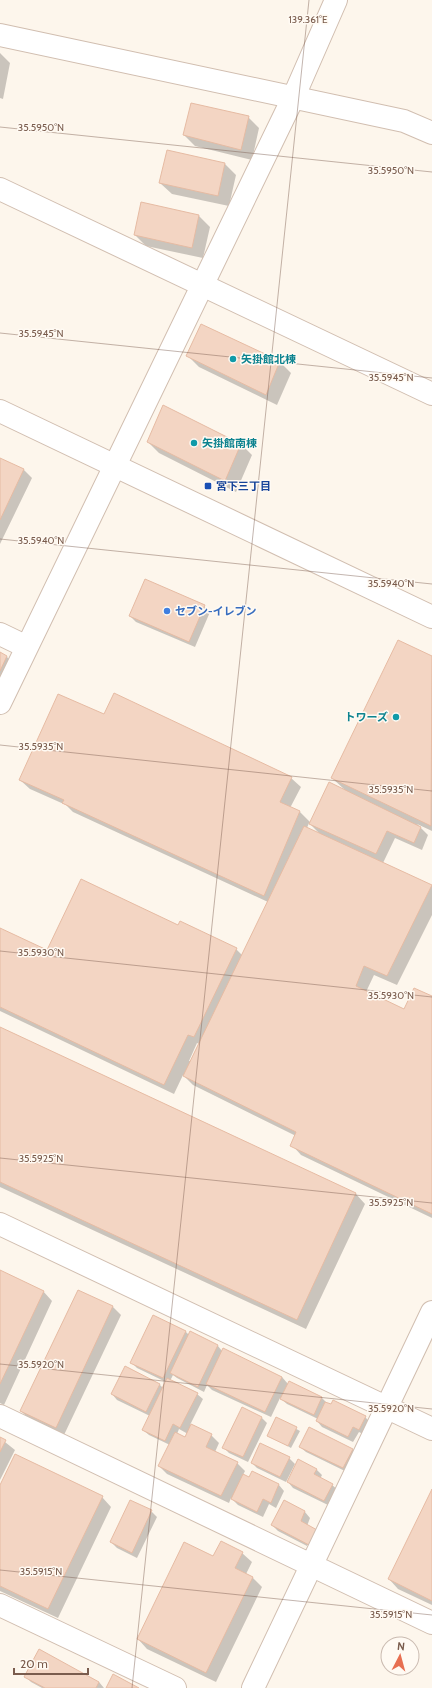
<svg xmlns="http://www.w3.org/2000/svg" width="432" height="1688" viewBox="0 0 432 1688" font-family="Cabin,'Noto Sans JP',sans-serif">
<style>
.shadow{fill:#0003;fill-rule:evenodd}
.building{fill:#f3d5c3;stroke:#e6bba3}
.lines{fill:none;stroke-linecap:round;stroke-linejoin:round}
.minor-casing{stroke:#d1beb0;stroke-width:24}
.tertiary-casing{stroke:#d1beb0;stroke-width:24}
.minor{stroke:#fff;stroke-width:22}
.tertiary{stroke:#fff;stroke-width:22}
.ticks{fill:none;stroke:#7a5c4d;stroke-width:1;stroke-opacity:0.45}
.culture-dot{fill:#0f9aa8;stroke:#fffaf3;stroke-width:1.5}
.transit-dot{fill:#1a4fb4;stroke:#fffaf3;stroke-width:1.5}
.shop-dot{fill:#3f7fe0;stroke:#fffaf3;stroke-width:1.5}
.labels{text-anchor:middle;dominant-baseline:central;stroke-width:3;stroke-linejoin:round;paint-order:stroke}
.culture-label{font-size:11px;font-weight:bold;fill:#0d838f;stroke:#fffaf3;text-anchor:start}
.transit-label{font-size:11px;font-weight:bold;fill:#164399;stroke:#fffaf3;text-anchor:start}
.shop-label{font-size:11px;font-weight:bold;fill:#366cbe;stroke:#fffaf3;text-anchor:start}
.ticks-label{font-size:10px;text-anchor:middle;fill:#7a5c4d;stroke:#fffaf3;stroke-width:3;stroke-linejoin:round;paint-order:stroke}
</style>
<rect width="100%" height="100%" fill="#fdf6ec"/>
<!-- shadow -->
<path class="shadow" d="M0 53 10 63 3 99 0 98Z
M248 117 259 128 252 160 195 146 184 135Z
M225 164 236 175 229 206 172 194 160 183Z
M199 216 210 227 203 258 146 246 135 235Z
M188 356 280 362 291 373 277 405 199 367Z
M148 442 241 444 252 455 236 492 159 453Z
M0 459 24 470 32 478 0 544Z
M204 606 210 612 195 647 136 622 130 616Z
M399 641 432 657V831L417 824 428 835 422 850 395 838 383 863 432 886V915L397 985 374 975 366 992 405 1011 432 997V1218L301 1155 292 1145 296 1136 193 1085 183 1075 174 1094 0 1011V929L48 952 178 927 236 949 242 955 268 902 73 812 66 805 30 789 20 780 104 716 291 778 301 787 290 808 300 812 311 823 345 790 332 778ZM309 823 321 835 307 828ZM197 1043 199 1044 191 1061H189Z
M0 654 6 656 16 666 0 700Z
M0 1028 356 1194 365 1204 306 1329 0 1187Z
M0 1272 43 1291 52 1301 4 1405 0 1403Z
M78 1291 113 1307 121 1315 64 1435 29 1419 21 1411Z
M185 1331 189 1335 190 1333 218 1346 222 1351 282 1377 288 1384 322 1398 328 1404 365 1417 371 1423 365 1435 359 1432 353 1442 322 1427 317 1421 318 1419 287 1404 280 1398 271 1417 212 1390 207 1385 204 1392 177 1378 173 1375 170 1381 197 1394 203 1399 190 1425 211 1435 219 1443 215 1452 237 1463 245 1471 243 1475 250 1478 253 1472 279 1485 284 1491 276 1508 269 1504 263 1517 238 1505 231 1498 229 1503 167 1474 159 1466 170 1445 149 1435 143 1430 150 1416 117 1400 112 1394 159 1384 163 1388 166 1382 137 1368 132 1363ZM179 1429 188 1434 186 1438 177 1434Z
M262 1418 267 1423 248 1462 229 1453 224 1448Z
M276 1418 300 1431 291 1448 268 1435Z
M0 1438 15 1450 0 1480Z
M300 1447 353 1450 358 1455 349 1473 306 1452Z
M289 1458 295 1464 286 1482 257 1468 252 1463Z
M316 1469 322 1475 320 1479 332 1485 338 1490 330 1506 293 1488 288 1482Z
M0 1487 102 1497 111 1507 58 1618 0 1591Z
M432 1491V1605L398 1589 389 1579Z
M284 1501 305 1512 310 1518 307 1526 315 1531 307 1546 278 1531 272 1525Z
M151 1511 157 1517 137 1558 117 1548 111 1542Z
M242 1553 252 1562 246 1574 253 1578 262 1587 216 1682 147 1649 138 1639 214 1558Z
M25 1676 99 1682 104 1688H42L31 1682Z"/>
<!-- building -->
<path class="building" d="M191 103 249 116 241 150 183 135Z
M167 150 225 163 218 196 159 183Z
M141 202 199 215 192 248 134 235Z
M201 324 280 361 266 395 186 356Z
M163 405 241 444 225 481 147 442Z
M0 458 24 469 0 520Z
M145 579 205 605 189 642 129 616Z
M398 640 432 656 431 826 331 778Z
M0 652 7 656 0 671Z
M114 693 292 777 280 802 300 811 264 896 62 803 64 800 19 780 58 694 104 714Z
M329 782 421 827 414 843 387 831 376 854 309 824Z
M304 826 432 885 387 976 364 966 356 986 404 1009 414 988 432 996V1214L290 1146 296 1132 183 1076Z
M81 879 178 925 180 921 237 948 194 1037 188 1035 164 1085 0 1007V928L47 950Z
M0 1027 356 1193 297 1320 0 1182Z
M0 1270 44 1291 0 1384Z
M78 1290 113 1306 56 1428 20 1411Z
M153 1315 186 1331 163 1378 130 1363Z
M190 1331 218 1345 198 1387 170 1373Z
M223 1348 282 1377 265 1412 206 1384Z
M125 1366 160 1384 146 1412 111 1394Z
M167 1378 198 1393 180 1428 173 1424 165 1441 142 1430Z
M289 1381 322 1397 314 1415 280 1399Z
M333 1400 366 1416 359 1430 353 1427 348 1437 316 1421 325 1402 331 1404Z
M242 1407 262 1417 243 1457 222 1448Z
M276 1417 297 1427 288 1446 267 1436Z
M191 1424 212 1434 206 1447 238 1462 221 1496 158 1466 175 1432 185 1437Z
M309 1427 353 1449 343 1468 299 1447Z
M0 1437 6 1440 0 1452Z
M260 1443 290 1457 280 1477 251 1463Z
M15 1454 103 1496 48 1609 0 1586V1485Z
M298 1459 317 1469 314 1474 333 1484 324 1501 287 1482Z
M252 1471 279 1484 271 1503 263 1499 257 1512 231 1499 243 1474 249 1477Z
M432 1489V1601L388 1579Z
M130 1500 152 1510 132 1553 110 1542Z
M284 1500 305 1511 301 1521 317 1530 309 1545 271 1525Z
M221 1541 243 1552 235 1568 253 1577 206 1673 137 1639 184 1542 213 1556Z
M39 1649 99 1682 96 1688H45L24 1677Z
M113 1674 139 1688H106Z"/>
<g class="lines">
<!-- minor casing -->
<g class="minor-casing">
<path id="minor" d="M0 35 404 121 432 133
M0 189 432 394
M0 634 27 647
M0 703 294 96 336 0
M0 1224 432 1429
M0 1416 432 1623
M0 1605 175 1688
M253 1688 432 1312"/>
</g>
<!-- tertiary casing -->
<g class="tertiary-casing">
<path id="tertiary" d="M0 411 432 617"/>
</g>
<!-- minor -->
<use href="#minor" class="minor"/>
<!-- tertiary -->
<use href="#tertiary" class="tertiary"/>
</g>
<!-- ticks -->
<path class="ticks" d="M0 127 432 172M0 333 432 378M0 539 432 584M0 745 432 791M0 951 432 997M0 1158 432 1203M0 1364 432 1409M0 1570 432 1615M132 1688 309 0"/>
<!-- markers -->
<g class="culture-dot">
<circle cx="233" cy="359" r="4"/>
<circle cx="194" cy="443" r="4"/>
<circle cx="396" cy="717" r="4"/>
</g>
<rect class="transit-dot" x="204" y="482" width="8" height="8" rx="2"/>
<circle class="shop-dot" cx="167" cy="611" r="4"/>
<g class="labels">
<!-- culture labels -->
<g class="culture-label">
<text x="241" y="359">矢掛館北棟</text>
<text x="202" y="443">矢掛館南棟</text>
<text x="388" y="717" text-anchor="end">トワーズ</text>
</g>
<!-- transit labels -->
<g class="transit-label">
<text x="216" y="486">宮下三丁目</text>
</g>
<!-- shop labels -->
<g class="shop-label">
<text x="175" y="611">セブン-イレブン</text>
</g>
</g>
<g class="ticks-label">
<text x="308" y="23">139.361°E</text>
<text x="41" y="131">35.5950°N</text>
<text x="391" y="174">35.5950°N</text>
<text x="41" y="337">35.5945°N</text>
<text x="391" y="381">35.5945°N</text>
<text x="41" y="544">35.5940°N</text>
<text x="391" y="587">35.5940°N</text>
<text x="41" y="750">35.5935°N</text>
<text x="391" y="793">35.5935°N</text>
<text x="41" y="956">35.5930°N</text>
<text x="391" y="999">35.5930°N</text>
<text x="41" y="1162">35.5925°N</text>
<text x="391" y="1206">35.5925°N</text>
<text x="41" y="1368">35.5920°N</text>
<text x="391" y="1412">35.5920°N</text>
<text x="41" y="1575">35.5915°N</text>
<text x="391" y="1618">35.5915°N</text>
</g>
<!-- north arrow -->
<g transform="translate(400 1656) rotate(6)"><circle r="19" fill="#fffaf3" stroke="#cabbb1"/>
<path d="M0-3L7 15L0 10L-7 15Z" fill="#e76f51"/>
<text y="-6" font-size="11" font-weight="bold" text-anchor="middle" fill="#7a5c4d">N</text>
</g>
<!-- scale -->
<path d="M14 1668v6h74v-6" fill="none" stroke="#7a5c4d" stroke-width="2"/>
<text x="20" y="1668" font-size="12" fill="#7a5c4d" stroke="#fffaf3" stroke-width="3" paint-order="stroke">20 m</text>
</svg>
